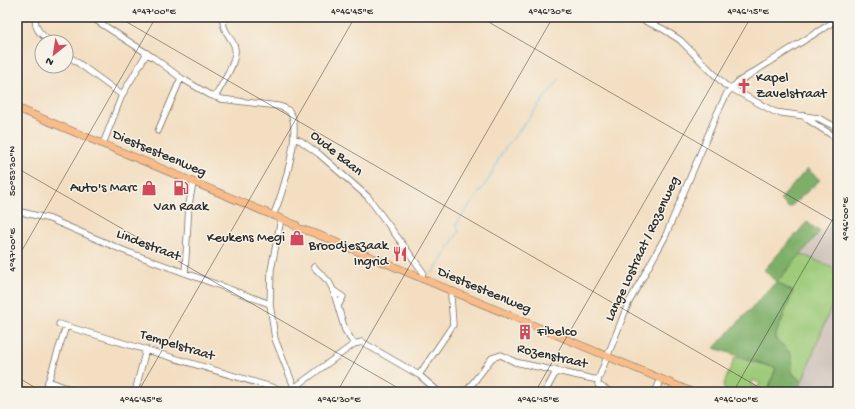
<svg xmlns="http://www.w3.org/2000/svg" width="855" height="409" viewBox="0 0 855 409" font-family="'Gochi Hand',sans-serif">
<style>
.industrial{fill:#cec1ba}
.green{fill:#9dcb79;stroke:#647b52}
.forest{fill:#7eaf69;stroke:#546d4a}
.lines{fill:none;stroke-linecap:round;stroke-linejoin:round}
.stream{stroke:#61bddf;stroke-width:1}
.minor-casing{stroke:#716a60;stroke-width:7}
.major-casing{stroke:#716a60;stroke-width:8}
.minor{stroke:#fff;stroke-width:5.5}
.major{stroke:#f9bc89;stroke-width:7}
.ticks{fill:none;stroke:#2b2b2b;stroke-width:1;stroke-opacity:0.45}
.labels{text-anchor:middle;dominant-baseline:central;stroke-width:3;stroke-linejoin:round;paint-order:stroke}
.poi-label{font-size:14px;fill:#2b2b2b;stroke:#f7f3e8;text-anchor:end}
.street-label{font-size:14px;fill:#2b2b2b;stroke:#f7f3e8}
.neatline{fill:none;stroke:#2b2b2b;stroke-width:1.5}
.ticks-label{font-size:10px;text-anchor:middle;fill:#2b2b2b}
</style>
<rect width="100%" height="100%" fill="#f7f3e8"/>
<filter id="ink" filterUnits="userSpaceOnUse"><feTurbulence type="fractalNoise" baseFrequency=".025" numOctaves="2"/><feDisplacementMap in="SourceGraphic" scale="8" xChannelSelector="R" yChannelSelector="G"/><feConvolveMatrix kernelMatrix="1 2 1 2 8 2 1 2 1" color-interpolation-filters="sRGB"/></filter>
<filter id="wash" filterUnits="userSpaceOnUse"><feTurbulence type="fractalNoise" baseFrequency=".012" numOctaves="4" result="noise"/><feDisplacementMap in="SourceGraphic" scale="16" xChannelSelector="R" yChannelSelector="G"/><feGaussianBlur stdDeviation="0.9" result="paint"/><feColorMatrix in="noise" values="0 0 0 0 0 0 0 0 0 0 0 0 0 0 0 0 0 1.4 0 .05"/><feComposite in="paint" operator="in"/></filter>
<g filter="url(#wash)">
<rect width="100%" height="100%" fill="#f3dec1"/>
<!-- industrial -->
<path class="industrial" d="M836 218 838 220V270L801 254Z
M838 289V392H798L827 314Z"/>
<!-- green -->
<path class="green" d="M801 254 838 270V289L802 382 792 373C793 354 791 351 776 340V334L793 292 777 282Z
M735 357 776 368 767 392H757L760 383 753 380 751 385 757 387 755 392H726L723 386Z"/>
<!-- forest -->
<path class="forest" d="M807 169 820 180 789 208 780 200Z
M807 222 820 232 777 282 793 292 776 334V340C791 352 793 354 792 373L802 382 798 392H768L776 368 714 348 776 282 764 270Z"/>
<g class="lines">
<!-- stream -->
<path class="stream" d="M459 232 456 224 489 179 501 154 560 78
M432 274 459 231"/>
</g>
</g>
<g filter="url(#ink)">
<g class="lines">
<!-- minor casing -->
<g class="minor-casing">
<path id="minor" d="M36 17C33 29 42 35 51 42
M91 17 154 58 181 78 210 95 221 99 278 106C283 107 290 110 292 116 300 138 282 195 273 216
M636 17 663 29 680 40 725 85 775 112 818 118 838 128
M66 54 122 95
M215 97C221 86 240 58 234 45 229 34 222 30 223 17
M805 116 807 119 838 139
M158 131 181 78
M294 138 301 141 319 154 368 197 423 272 421 279
M103 144 122 95 147 53
M17 211 50 219 125 251 270 304
M281 219 271 270 270 304 275 339 296 392
M314 267 329 282 333 290 345 330 354 344
M185 273 189 204 193 183
M333 290 343 297 338 306
M59 324 288 392
M419 375 453 325 451 296 452 291
M598 380 628 304 665 237 716 116 727 93 738 82 838 19
M48 381 78 392
M294 388 354 344 362 342 419 375 439 392
M45 392 66 326
M135 392 146 349
M466 392 492 358 501 355 515 362 598 380V385L611 392
M545 392 557 370
M655 392 661 379"/>
</g>
<!-- major casing -->
<g class="major-casing">
<path id="major" d="M17 108 296 225
M292 224 298 228 314 233 692 392"/>
</g>
<!-- minor -->
<use href="#minor" class="minor"/>
<!-- major -->
<use href="#major" class="major"/>
</g>
</g>
<!-- ticks -->
<path class="ticks" d="M118 17 767 392M480 17 838 224M17 168 405 392M17 259 156 17M17 377 43 392M138 392 355 17M337 392 553 17M535 392 751 17M733 392 838 210"/>
<!-- icons -->
<defs>
<g id="church-bare" transform="scale(1.2)"><path d="M-1.2-6h2.4v3.5h3.3v2.4h-3.3V6h-2.4V-.1h-3.3v-2.4h3.3Z" fill="#d1495b" stroke="#f7f3e8" stroke-width="2.5" paint-order="stroke"/></g>
<g id="shop-bare" transform="scale(1.2)"><path d="M-5-2.5h2.3a2.7 3.5 0 0 1 5.4 0H5L5.5 6h-11ZM-1.5-2.5h3a1.5 2.3 0 0 0-3 0Z" fill="#d1495b" stroke="#f7f3e8" stroke-width="2.5" paint-order="stroke"/></g>
<g id="fuel-bare" transform="scale(1.2)"><path d="M-5.5-6h7V0h2V4h1.3V-2.5L3-4.5l.8-.8L6-3V5H2.5V1h-1V6h-7ZM-4.2-4.7v3.2H.2V-4.7Z" fill="#d1495b" stroke="#f7f3e8" stroke-width="2.5" paint-order="stroke"/></g>
<g id="restaurant-bare" transform="scale(1.2)"><path d="M-5-6h1v4h1v-4h1v4h1v-4h1v5L-1.5 .5V6h-2V.5L-5-1ZM5-6V6H3V1.5H1.5Q1.5-4 5-6Z" fill="#d1495b" stroke="#f7f3e8" stroke-width="2.5" paint-order="stroke"/></g>
<g id="building-bare" transform="scale(1.2)"><path d="M-4-6H4V6H1V3H-1V6H-4ZM-2.5-4.3h1.7v1.8h-1.7ZM.8-4.3h1.7v1.8H.8ZM-2.5-1h1.7V.8h-1.7ZM.8-1h1.7V.8H.8Z" fill="#d1495b" stroke="#f7f3e8" stroke-width="2.5" paint-order="stroke"/></g>
</defs>
<g fill-rule="evenodd">
<use href="#church-bare" x="744" y="86"/>
<use href="#shop-bare" x="149" y="188"/>
<use href="#fuel-bare" x="181" y="188"/>
<use href="#shop-bare" x="297" y="238"/>
<use href="#restaurant-bare" x="400" y="254"/>
<use href="#building-bare" x="525" y="332"/>
</g>
<g class="labels">
<!-- poi labels -->
<g class="poi-label">
<text x="756" y="78" text-anchor="start">Kapel<tspan x="756" dy="16">Zavelstraat</tspan></text>
<text x="137" y="188">Auto's Marc</text>
<text x="181" y="207" text-anchor="middle">Van Raak</text>
<text x="285" y="238">Keukens Megi</text>
<text x="388" y="246">Broodjeszaak<tspan x="388" dy="16">Ingrid</tspan></text>
<text x="537" y="332" text-anchor="start">Fibelco</text>
</g>
<!-- street labels -->
<g class="street-label">
<text transform="translate(159 154) rotate(23)">Diestsesteenweg</text>
<text transform="translate(336 154) rotate(39)">Oude Baan</text>
<text transform="translate(148 246) rotate(21)">Lindestraat</text>
<text transform="translate(643 249) rotate(-65)">Lange Lostraat / Rozenweg</text>
<text transform="translate(484 291) rotate(23)">Diestsesteenweg</text>
<text transform="translate(177 346) rotate(17)">Tempelstraat</text>
<text transform="translate(552 357) rotate(13)">Rozenstraat</text>
</g>
</g>
<!-- margin -->
<rect width="855" height="409" fill="none" stroke="#f7f3e8" stroke-width="44"/>
<!-- north arrow -->
<g transform="translate(54 54) rotate(210)"><circle r="19" fill="#f7f3e8" stroke="#a5a39c"/>
<path d="M0-3L7 15L0 10L-7 15Z" fill="#d1495b"/>
<text y="-6" font-size="11" font-weight="bold" text-anchor="middle" fill="#2b2b2b">N</text>
</g>
<rect x="22" y="22" width="811" height="365" class="neatline"/>
<g class="ticks-label">
<text x="154" y="14">4°47'00"E</text>
<text x="352" y="14">4°46'45"E</text>
<text x="550" y="14">4°46'30"E</text>
<text x="748" y="14">4°46'15"E</text>
<text transform="translate(11 171) rotate(-90)" y="4">50°53'30"N</text>
<text transform="translate(844 219) rotate(-90)" y="4">4°46'00"E</text>
<text transform="translate(11 250) rotate(-90)" y="4">4°47'00"E</text>
<text x="141" y="402">4°46'45"E</text>
<text x="339" y="402">4°46'30"E</text>
<text x="538" y="402">4°46'15"E</text>
<text x="736" y="402">4°46'00"E</text>
</g>
</svg>
